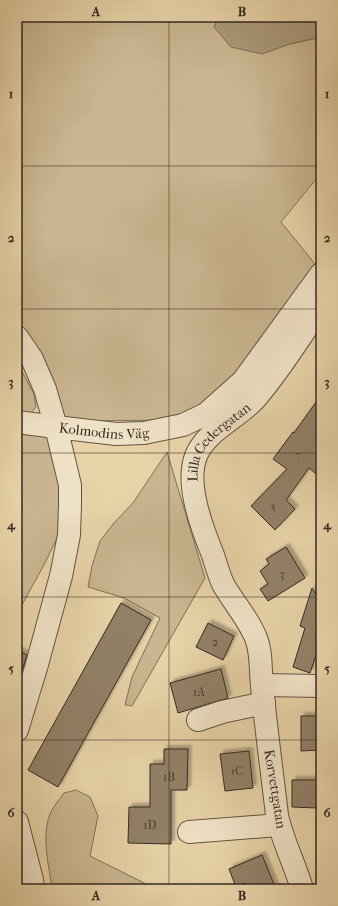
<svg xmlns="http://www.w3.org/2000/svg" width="338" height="906" viewBox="0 0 338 906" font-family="'IM FELL French Canon',serif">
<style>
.green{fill:#cab691;stroke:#80705a}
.water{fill:#ab997b;stroke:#7c6c58}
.building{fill:#928168;stroke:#352923;filter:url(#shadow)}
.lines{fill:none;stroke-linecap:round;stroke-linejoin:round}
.minor-casing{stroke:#625444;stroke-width:24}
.minor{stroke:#f0e2c6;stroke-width:22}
.grid{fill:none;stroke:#352923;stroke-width:1;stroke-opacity:0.55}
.labels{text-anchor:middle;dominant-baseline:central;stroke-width:3;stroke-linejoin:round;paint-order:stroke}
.number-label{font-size:12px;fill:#4c3f34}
.street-label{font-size:14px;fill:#352923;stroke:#f0e2c6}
.neatline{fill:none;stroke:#352923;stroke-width:1.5}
.grid-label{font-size:13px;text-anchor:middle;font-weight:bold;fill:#352923}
</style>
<defs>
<filter id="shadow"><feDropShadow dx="3.5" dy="-3.5" stdDeviation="1" flood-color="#0004"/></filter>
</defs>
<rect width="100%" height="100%" fill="#e8d3a8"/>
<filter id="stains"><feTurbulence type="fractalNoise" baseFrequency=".005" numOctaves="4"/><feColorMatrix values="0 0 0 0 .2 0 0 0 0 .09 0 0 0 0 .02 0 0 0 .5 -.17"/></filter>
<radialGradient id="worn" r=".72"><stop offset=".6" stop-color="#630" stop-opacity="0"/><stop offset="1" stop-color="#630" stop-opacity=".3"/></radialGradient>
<!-- green -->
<path class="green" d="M17 17H219L214 27 290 44 321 37V173L281 222 315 264 233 377 197 410 169 420 79 421 65 417 56 403 30 342 17 324Z
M17 362 34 394 36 407 31 413H17Z
M17 431 49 435 60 481 61 511 58 536 45 563 17 614Z
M167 452 205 578 132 706 125 705 132 677 160 618 124 598 88 587 92 566 100 541 114 523 133 503Z
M76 790 90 797 98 816 90 856 156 889H52C49 865 41 838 50 814 53 807 59 800 64 793Z"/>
<!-- water -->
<path class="water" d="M219 17H321V37L290 44 262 54 231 47 214 27Z"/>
<!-- building -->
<path class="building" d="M321 395V478L309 468 286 500 295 509 275 530 251 506 287 469 273 459 293 432 294 433Z
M286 547 305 578 268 601 260 589 268 584 260 571 269 564 266 559Z
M312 588 321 603V657L316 655 310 673 293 667 305 628 300 626Z
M121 603 151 620 58 787 28 770Z
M208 623 234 636 223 660 196 647Z
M17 650 27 655 17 687Z
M221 669 228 698 178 713 170 683Z
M301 716H321V750L301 751Z
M164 749H188L187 790H171V844L128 843 129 807H150V764H164Z
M249 751 253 788 225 791 220 754Z
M292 780H318L317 808 292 807Z
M262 855 276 889H247L245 883 236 887 229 869Z"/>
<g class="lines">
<!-- minor casing -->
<g class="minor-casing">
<g id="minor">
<path d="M17 337 32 359 45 389 56 427 17 422"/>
<path d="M262 685 321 686"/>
<path d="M198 720 222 712 264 703"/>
<path id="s1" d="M17 730 36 668 61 576 69 535 70 505V485L56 427 116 434 144 433 183 425 206 414 243 381 321 274"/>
<path d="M17 822 32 880 33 889"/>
<path d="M189 832 279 825"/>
<path id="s2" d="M302 889C295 864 282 840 277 815 272 772 266 729 262 686 260 669 262 653 256 638 248 618 233 602 223 584 219 575 216 565 213 555 202 528 185 484 196 456 206 431 236 419 254 400 279 372 299 338 321 307"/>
</g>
</g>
<!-- minor -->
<use href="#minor" class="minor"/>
</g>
<!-- grid -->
<path class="grid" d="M169 17V889M17 166H321M17 309H321M17 453H321M17 597H321M17 740H321"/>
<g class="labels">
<!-- number labels -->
<g class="number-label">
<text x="298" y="455">7</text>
<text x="273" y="507">5</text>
<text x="282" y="574">3</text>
<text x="215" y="642">2</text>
<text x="199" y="692">1A</text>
<text x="237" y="771">1C</text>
<text x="169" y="777">1B</text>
<text x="150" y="825">1D</text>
</g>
<!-- street labels -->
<g class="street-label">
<text stroke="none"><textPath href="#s1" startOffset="360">Kolmodins Väg</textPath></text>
<text stroke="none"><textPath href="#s2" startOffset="477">Lilla Cedergatan</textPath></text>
<text transform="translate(275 789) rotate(81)">Korvettgatan</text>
</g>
</g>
<!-- margin -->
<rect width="338" height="906" fill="none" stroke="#e8d3a8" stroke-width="44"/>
<rect x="22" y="22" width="294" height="862" class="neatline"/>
<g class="grid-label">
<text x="96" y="16">A</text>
<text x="242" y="16">B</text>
<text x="11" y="98">1</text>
<text x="327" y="98">1</text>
<text x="11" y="242">2</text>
<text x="327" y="242">2</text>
<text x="11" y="386">3</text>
<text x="327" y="386">3</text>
<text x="11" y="529">4</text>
<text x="327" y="529">4</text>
<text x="11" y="673">5</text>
<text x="327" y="673">5</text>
<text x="11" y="817">6</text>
<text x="327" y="817">6</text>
<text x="96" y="900">A</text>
<text x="242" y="900">B</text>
</g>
<rect width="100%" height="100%" filter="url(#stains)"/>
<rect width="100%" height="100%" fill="url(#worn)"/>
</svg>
